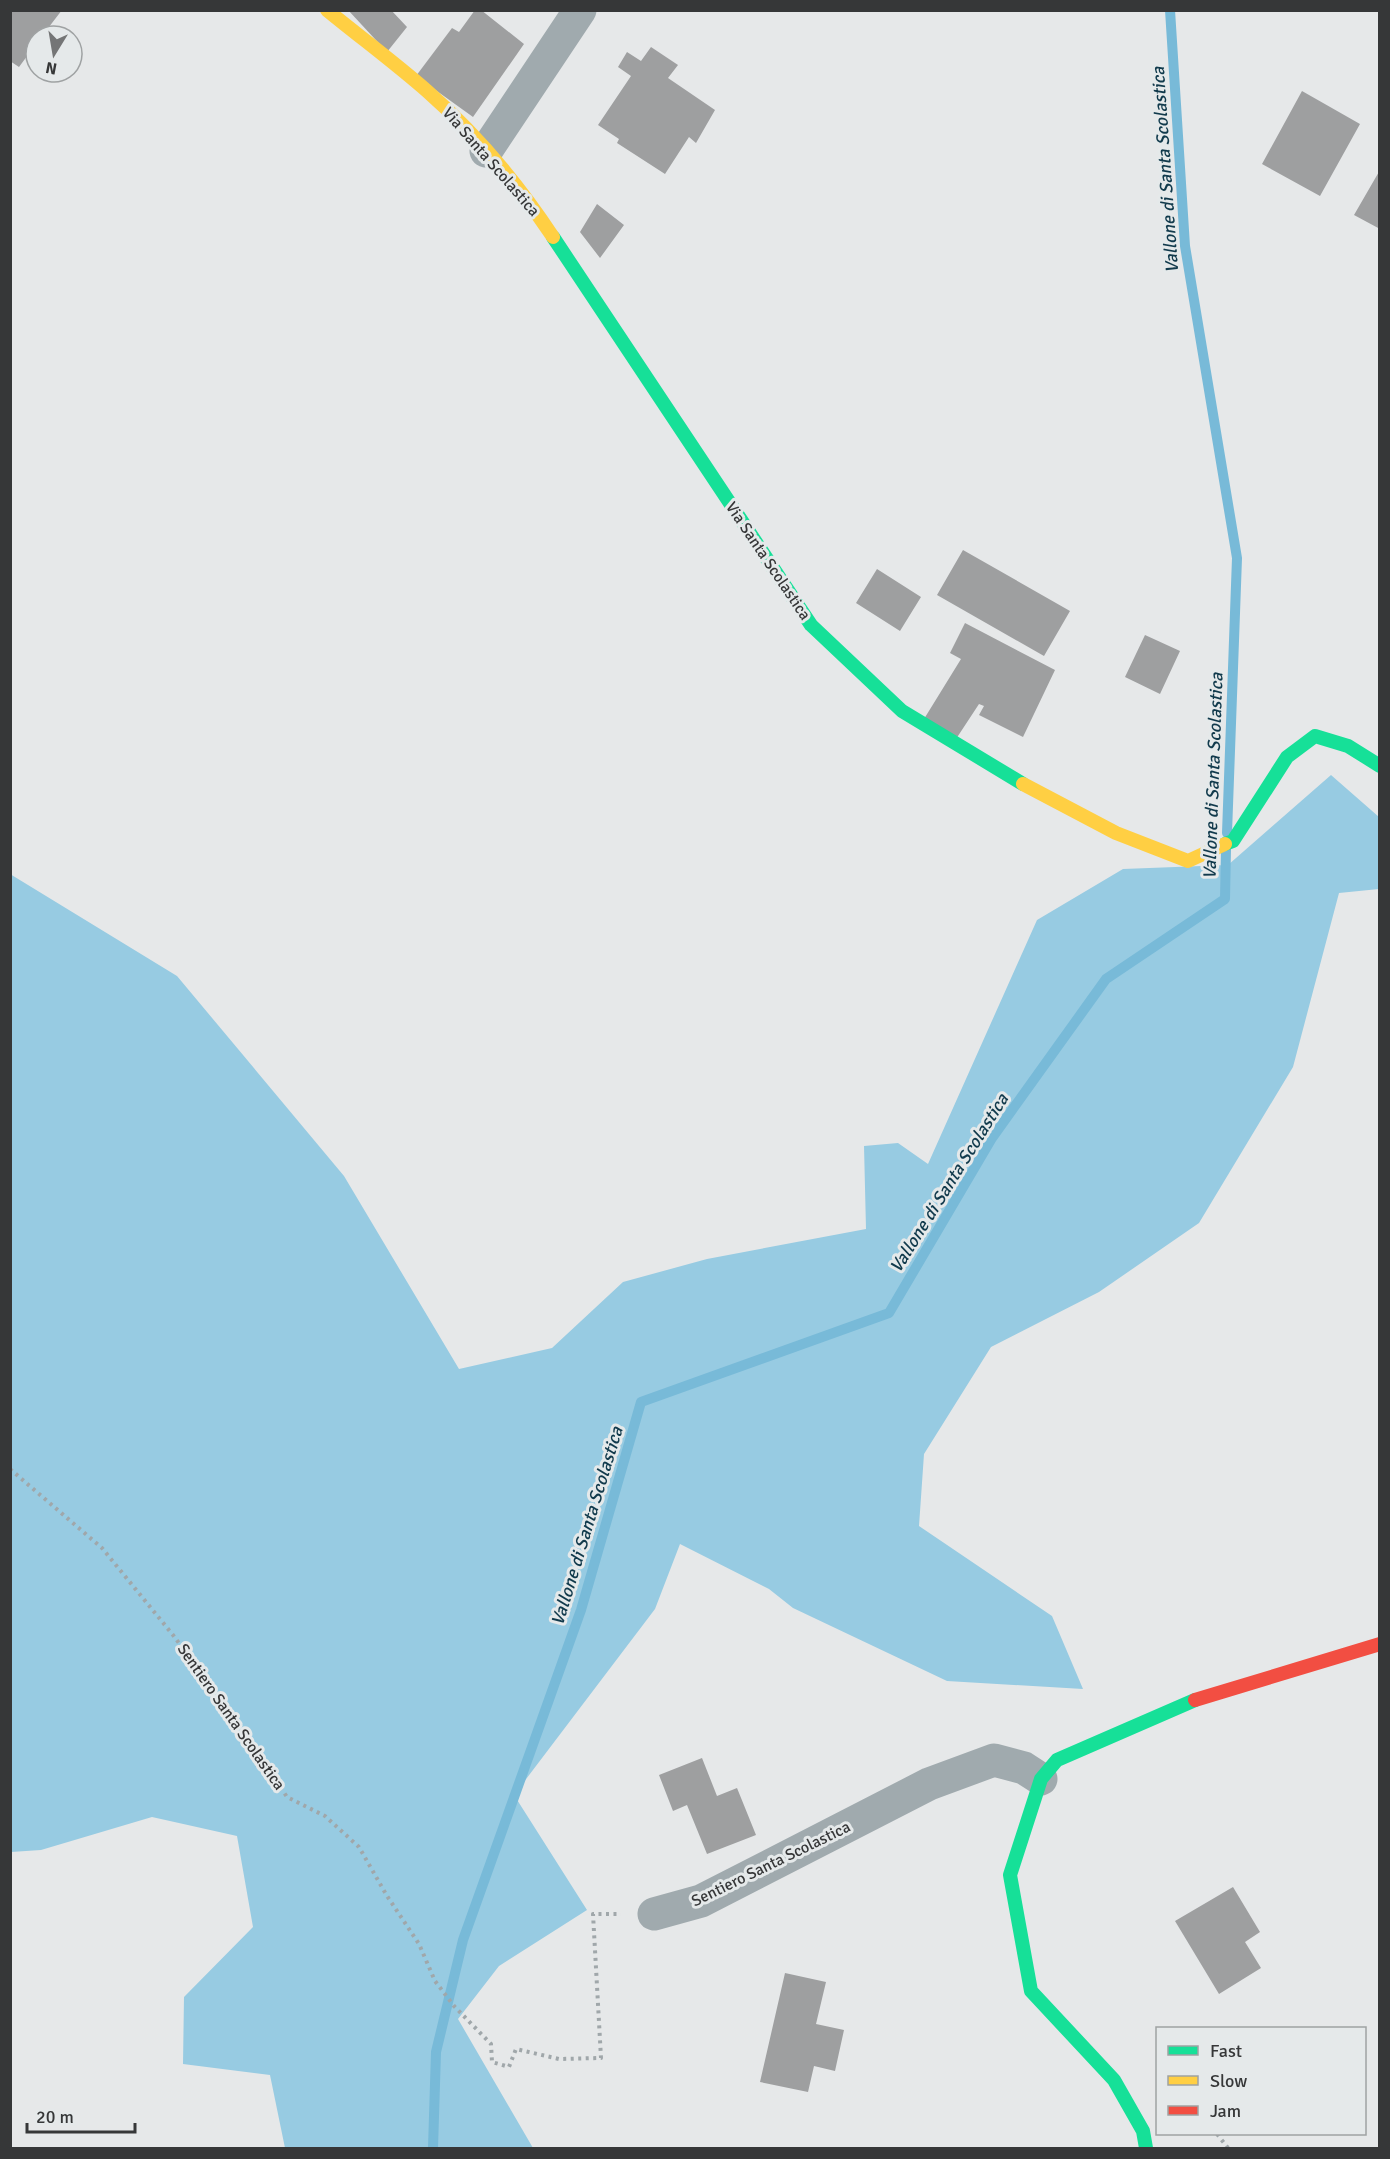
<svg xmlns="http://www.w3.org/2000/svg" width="1390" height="2159" viewBox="0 0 1390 2159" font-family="Signika,sans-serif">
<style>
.forest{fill:#97cbe2}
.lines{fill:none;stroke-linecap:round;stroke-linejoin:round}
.stream{stroke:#78bad8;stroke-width:10}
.building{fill:#9e9fa0}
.path{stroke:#a0a7aa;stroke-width:4;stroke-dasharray:3 4.5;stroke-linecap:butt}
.street{stroke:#a0aaae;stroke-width:33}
.fast{stroke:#16e098;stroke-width:14}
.slow{stroke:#ffcf43;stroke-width:14}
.jam{stroke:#f24e42;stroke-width:14}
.labels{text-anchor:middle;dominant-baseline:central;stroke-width:6;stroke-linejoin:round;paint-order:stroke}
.street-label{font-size:16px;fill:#363738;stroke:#e5e9ea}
.water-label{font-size:18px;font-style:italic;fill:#113a4c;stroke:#e5e9ea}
</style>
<rect width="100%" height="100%" fill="#e6e8e9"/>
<!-- forest -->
<path class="forest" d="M1331 775 1379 817V889L1339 893 1293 1067 1199 1223 1099 1292 991 1347 924 1454 919 1526 1052 1616 1083 1689 947 1681 793 1608 769 1589 680 1544 655 1609 514 1795 587 1910 499 1966 458 2019 533 2148H285L270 2075 183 2064 184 1997 253 1927 237 1836 152 1817 41 1850 11 1852 10 874 177 976 344 1176 459 1369 552 1348 623 1282 707 1259 866 1229 864 1146 898 1143 928 1164 1037 920 1123 869 1228 865Z"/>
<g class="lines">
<!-- stream -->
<path class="stream" d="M1170 10 1185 246 1237 558 1227 833
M433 2148 436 2052 463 1940 581 1610 641 1402 889 1313 992 1138 1106 979 1225 899 1226 849"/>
</g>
<!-- building -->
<path class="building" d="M10 10H62L42 36H36V44L19 67 10 61Z
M348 10H391L407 27 387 52Z
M475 10H481L524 44 473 117 416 76 452 28 459 32Z
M651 47 678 65 668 78 715 110 696 143 689 137 665 174 617 143 619 139 598 125 631 76 618 67 627 52 641 61Z
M1302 91 1360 124 1320 196 1262 164Z
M1380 170V229L1354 215Z
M597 204 624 225 600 258 580 232Z
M963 550 1070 611 1044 656 937 595Z
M877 569 921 597 900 631 856 603Z
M965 623 1055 670 1023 737 979 715 984 706 979 704 956 739 924 719 961 659 950 653Z
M1145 635 1180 651 1160 694 1125 677Z
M702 1758 717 1796 737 1788 756 1835 707 1854 687 1805 673 1811 659 1775Z
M1233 1887 1260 1932 1245 1942 1261 1968 1219 1994 1175 1921Z
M785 1973 826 1982 816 2024 844 2030 835 2071 814 2066 808 2092 760 2082Z"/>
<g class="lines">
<!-- path -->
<path class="path" d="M10 1469 102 1548 173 1635 237 1722 287 1797 325 1816 359 1847 387 1896 419 1944 435 1981 454 2006 491 2044 492 2062 509 2067 516 2049 559 2059 601 2058 593 1914H621
M1217 2134 1228 2148"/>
<!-- street -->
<path class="street" d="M486 151 580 10
M654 1914 701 1901 929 1784 994 1760 1024 1768 1041 1779"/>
<!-- fast -->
<path class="fast" d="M553 237 811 625 902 711 1023 784
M1225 844 1233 841 1287 757 1315 736 1348 746 1380 766
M1146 2148 1143 2131 1114 2080 1031 1991 1010 1875 1041 1779 1057 1760 1195 1700"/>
<!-- slow -->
<path class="slow" d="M327 10C360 37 395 63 427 91 475 133 518 184 553 237
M1023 784 1116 833 1188 861 1225 844"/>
<!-- jam -->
<path class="jam" d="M1195 1700 1380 1644"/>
</g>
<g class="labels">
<!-- street labels -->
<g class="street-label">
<text transform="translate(491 162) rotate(49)">Via Santa Scolastica</text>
<text transform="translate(768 561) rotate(56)">Via Santa Scolastica</text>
<text transform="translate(231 1717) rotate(55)">Sentiero Santa Scolastica</text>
<text transform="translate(771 1864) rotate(-26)">Sentiero Santa Scolastica</text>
</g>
<!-- water labels -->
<g class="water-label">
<text transform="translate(1165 170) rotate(-94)">Vallone di Santa Scolastica</text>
<text transform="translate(1213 776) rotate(-88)">Vallone di Santa Scolastica</text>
<text transform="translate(949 1183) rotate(-58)">Vallone di Santa Scolastica</text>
<text transform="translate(587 1526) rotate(-73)">Vallone di Santa Scolastica</text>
</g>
</g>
<!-- border -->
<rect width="1390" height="2159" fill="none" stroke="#363738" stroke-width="24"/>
<!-- legend -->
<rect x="1156" y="2027" width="210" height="108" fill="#e5e9ea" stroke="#9fa2a3" stroke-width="1.5"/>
<rect x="1168" y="2046" width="30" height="9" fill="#16e098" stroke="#9fa2a3" stroke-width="1.5"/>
<text x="1210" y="2057" font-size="18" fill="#363738">Fast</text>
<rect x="1168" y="2076" width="30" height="9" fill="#ffcf43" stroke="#9fa2a3" stroke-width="1.5"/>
<text x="1210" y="2087" font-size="18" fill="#363738">Slow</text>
<rect x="1168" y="2106" width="30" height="9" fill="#f24e42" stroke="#9fa2a3" stroke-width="1.5"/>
<text x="1210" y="2117" font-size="18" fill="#363738">Jam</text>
<!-- north arrow -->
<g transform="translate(54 54) rotate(191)"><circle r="28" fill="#e5e9ea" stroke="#9fa2a3" stroke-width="1.5"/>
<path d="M0-4.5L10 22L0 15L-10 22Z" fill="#747576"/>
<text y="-9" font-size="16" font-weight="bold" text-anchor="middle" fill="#363738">N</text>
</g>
<!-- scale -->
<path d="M27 2123v9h108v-9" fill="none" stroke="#363738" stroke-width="3"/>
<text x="36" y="2123" font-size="18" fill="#363738" stroke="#e5e9ea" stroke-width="4.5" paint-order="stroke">20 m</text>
</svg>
